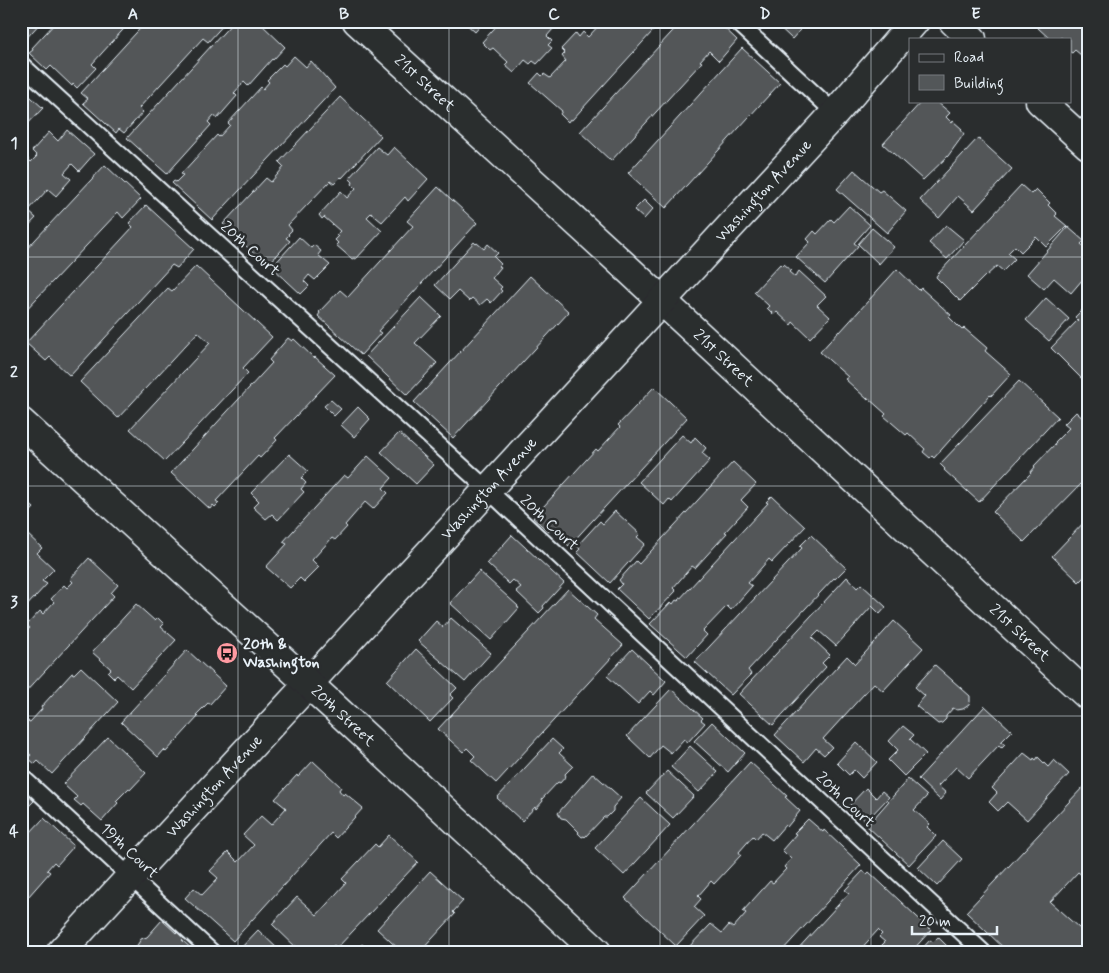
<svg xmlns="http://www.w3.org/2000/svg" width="1109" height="973" viewBox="0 0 1109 973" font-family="Mynerve,sans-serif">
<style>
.building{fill:#535759;stroke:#e8f1f8}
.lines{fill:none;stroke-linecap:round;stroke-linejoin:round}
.lane-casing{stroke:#e8f1f8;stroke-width:19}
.street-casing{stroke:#e8f1f8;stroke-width:31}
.secondary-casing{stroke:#e8f1f8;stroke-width:31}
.lane{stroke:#2a2d2e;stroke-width:15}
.street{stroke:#2a2d2e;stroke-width:28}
.secondary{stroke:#2a2d2e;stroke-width:28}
.grid{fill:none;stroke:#e8f1f8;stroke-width:1;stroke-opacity:0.55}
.labels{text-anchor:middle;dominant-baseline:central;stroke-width:5;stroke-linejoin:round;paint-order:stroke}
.street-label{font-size:16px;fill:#e8f1f8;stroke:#2a2d2e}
.poi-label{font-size:16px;font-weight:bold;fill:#e8f1f8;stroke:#2a2d2e;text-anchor:start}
.neatline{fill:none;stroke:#e8f1f8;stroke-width:2}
.grid-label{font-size:16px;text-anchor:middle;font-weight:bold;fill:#e8f1f8}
</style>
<rect width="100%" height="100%" fill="#2a2d2e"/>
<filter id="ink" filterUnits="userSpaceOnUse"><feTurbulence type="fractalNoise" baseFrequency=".02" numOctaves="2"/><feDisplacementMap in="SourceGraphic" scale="10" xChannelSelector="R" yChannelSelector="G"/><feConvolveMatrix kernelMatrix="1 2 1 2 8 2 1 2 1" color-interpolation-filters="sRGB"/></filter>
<g filter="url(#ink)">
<!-- building -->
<path class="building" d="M21 21H42L23 42 21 40Z
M57 21H131L92 64 96 68 77 88 73 84 72 86 51 66 47 70 29 53 33 50 32 48Z
M147 21H227L208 42 203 38 139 108 143 112 124 133 119 129 116 133 83 103 88 99 81 93Z
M234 21H258L285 47 273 60 272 59 248 86 244 82 234 93 237 96 217 119 214 115 208 122 211 125 167 174 127 138Z
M463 21H485L475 32Z
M501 21H560L547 36 552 41 548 45 552 48 537 64 533 61 530 64 525 60 514 73 505 65 508 62 493 48 490 50 482 42Z
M603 21H662L572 120 570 119 568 122 560 114 562 111 530 83 539 73 542 76 544 74 550 78 566 61 562 56 565 53 561 49 576 33 579 37 583 32 588 37Z
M682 21H717L737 40 719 61 709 51 700 61 702 62 611 161 580 132Z
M773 21H808L792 39Z
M1044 21H1088V61L1075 50 1072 53 1070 52V39H1063L1061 37 1059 39H1050L1038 28Z
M742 48 780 83 666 208 628 173Z
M294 56 306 67 311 61 335 88 212 220 172 183 174 181 176 182 183 175 181 174 217 135 219 137 230 125 228 123 261 87 263 89 269 82 267 80 283 64 285 66Z
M21 88 43 108 21 131Z
M340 97 381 136 342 178 341 177 334 184 330 181 288 225 292 230 288 234 289 235 286 238 290 241 267 266 223 224 266 178 271 182 284 167 279 162Z
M922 101H936L950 113 946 117 952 123 953 121 962 129 961 130 964 134 948 156 923 180 883 144Z
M67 130 94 154 79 171 72 164 64 173 71 179 56 196 48 189 28 211 36 218 21 234V157L23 154 31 162 37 156 32 151 49 132 58 141Z
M978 138 1012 169 974 210 958 196 939 218 920 200Z
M377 147 387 155 394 147 428 179 408 201 405 197 382 222 371 213 367 217 382 231 356 259 354 258 352 259 336 245 338 243 335 240 338 237 336 235 340 231 324 217 322 219 319 215 341 191 347 198 356 188 352 184 353 182 349 178Z
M105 165 141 199 123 218 118 212 21 315V255Z
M854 170 879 192 882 190 906 211 887 233 837 189Z
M1021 185 1031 194 1036 189 1050 203 1048 205 1057 214 1055 216 1067 226 1046 247 1036 237 1021 252 1015 246 1008 253 1015 259 1003 271 997 266 986 276V275L960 301 936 277 937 275Z
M438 187 477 223 378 331 381 333 361 355 318 316 320 313 319 312 340 290 348 297 413 226 407 221Z
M644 200 653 209 644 219 634 210Z
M146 205 194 249 177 268 172 265 70 376 50 357 46 361 26 343 133 227 129 223Z
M849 206 870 225 854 243 858 246 825 283 796 257 810 242 807 239 814 231 817 234 831 219 834 222Z
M946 225 964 240 947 259 929 243Z
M1068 227 1084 241 1081 244 1088 250V273L1071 293 1054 278 1044 289 1027 274Z
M872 228 894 247 879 264 858 244Z
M299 237 311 248 314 245 321 251 318 255 330 265 315 280 309 275 304 281 309 286 301 294 272 267Z
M474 242 476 244 477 243 484 249 488 244 498 253 494 257 501 264 499 266 501 267 492 278 502 287 500 289 502 291 491 303 487 299 480 305 472 298 469 301 458 291 450 299 435 285Z
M780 264 782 266 784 264 791 270 789 272 795 277 799 271 826 296 817 305 830 317 810 338 793 322 791 325 777 312 774 315 767 308 769 306 754 292Z
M196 266 272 337 243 368 248 373 165 461 130 429 210 343 198 332 118 418 80 382 168 288 172 291Z
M897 269 919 290 921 288 951 315 949 317 962 330 964 328 987 348 985 351 1011 374 991 396 990 395 934 458 932 456 930 458 923 452 925 449 908 433 906 435 884 416 886 414 868 398 867 399 845 379 848 377 820 352 839 331 840 332Z
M530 276 569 312 453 438 414 402Z
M421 297 441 316 415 343 437 363 407 395 366 356Z
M1046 298 1069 319 1049 341 1026 320Z
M1088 304V383L1087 384 1051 348 1078 320 1075 317Z
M288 338 292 341 294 339 314 358 315 357 335 375 275 438 277 440 260 458 258 456 216 501 219 503 215 507 213 505 210 509 171 473 272 363 269 360Z
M1019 381 1058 417 979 502 944 470 945 469 940 464Z
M654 387 687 418 569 546 551 529 549 532 533 518 596 449 598 451 620 427 618 425Z
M331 400 341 409 334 416 324 406Z
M358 407 370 419 354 437 341 425Z
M1076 412 1088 423V477L1024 542 993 512 1031 473H1030L1035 467 1034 466 1056 443 1055 442 1069 428 1064 424Z
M399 433 434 465 416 484 381 452Z
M682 435 691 443 695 437 706 448 702 453 710 460 672 502 669 499 664 505 639 482Z
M289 454 308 471 301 478 306 483 301 489 304 492 278 520 272 514 266 519 253 507 259 501 251 493Z
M368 456 392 478 383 488 388 493 373 509 365 502 345 525 347 527 335 540 332 538 312 560 319 567 304 582 300 578 290 588 266 567 287 544 283 542 344 475 348 478Z
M733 462 756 484 741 500 748 507 725 532 727 533 695 568 692 566 673 588 676 591 649 619 617 589 622 584 619 580 636 561 639 564Z
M772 496 805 527 772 562 769 559 748 583 752 586 731 610 727 606 703 631 707 635 687 657 650 624 671 602 673 604 676 600 678 601 768 503 766 502Z
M21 497 34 508 21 522Z
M615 511 640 534 637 537 645 544 610 583 577 552 580 549 577 546 600 521 603 524Z
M1088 518V576L1086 575 1079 582 1052 556Z
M26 533 42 548 37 553 54 569 42 581 47 584 23 610 21 608V538Z
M512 535 564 583 543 606 544 608 539 613 516 591 521 587 513 580 509 584 487 563Z
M811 535 846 568 835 579 834 578 748 670 751 674 731 695 695 662 802 548 800 546Z
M89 558 118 585 111 593 114 596 22 696 21 695V632L24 634 30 628 27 625 40 611 43 614 54 602 51 599 64 585 67 588 73 582 70 579Z
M479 571 518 606 517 607 519 608 491 640 450 603Z
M847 577 857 588 861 584 886 607 880 614 872 606 836 646 819 631 812 638 830 655 822 663 826 667 773 725 739 694Z
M568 589 597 615 594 619 623 645 496 783 471 760 475 756 467 748 463 752 438 729Z
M136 604 155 621 158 618 164 624 161 627 176 640 131 688 117 675 114 678 108 672 111 669 92 652Z
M451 618 491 653 465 682 418 641 436 621 443 627Z
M894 621 923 648 883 691 874 683 823 739 832 747 824 755 816 748 804 762 775 735 847 656 855 664Z
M416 649 457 688 450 695 453 698 430 722 387 681Z
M632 649 666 681 654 695 650 691 638 704 607 676Z
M187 650 226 686 210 704 208 703 196 715 198 717 166 752 164 750 158 757 121 722Z
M935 665 970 696V702L969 705 963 709 957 710 953 708 946 716V719L942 723 938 724 916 706 925 696 915 687Z
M81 667 118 702 52 774 38 761 35 764 28 758 31 755 21 746V728L28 721 30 722 42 709 41 707 72 673 74 674Z
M671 689 703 718 701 720 705 723 688 742 684 739 671 753 661 745 650 758 627 736Z
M985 706 1012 731 1001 742 1005 744 1001 748 999 745 968 778 956 767 938 786 946 793 940 800 918 779Z
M712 722 745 753 728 772 694 741Z
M903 726 914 735 910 739 926 754 904 776 888 760 898 750 889 741Z
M108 737 146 773 130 790 129 788 116 801 118 803 102 821 83 804 81 806 74 800 77 797 63 784Z
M552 739 563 749 559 753 573 766 565 774 566 776 560 783 558 782 542 799 543 801 536 809 535 807 522 821 497 798Z
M856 742 877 762 862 778 854 770 849 775 837 763Z
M690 746 718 772 699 792 671 767Z
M1024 753 1033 760 1034 758 1036 760 1038 757 1048 767 1054 760 1069 774 1027 820 1007 802 998 811 989 802 997 793 992 788Z
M313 761 341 787 339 790 343 795 345 793 363 808 336 838 331 833 233 941 185 898 194 888 202 895 218 878 210 871 228 852 238 862 254 845 243 835 261 816 271 825 286 808 275 799 297 775 298 777Z
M750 762 787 796 785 797 800 811 787 827 785 825 772 840 762 832 756 839 753 836 739 852 741 855 714 884 711 881 698 896 701 899 694 907 704 916 676 946 625 898Z
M667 771 694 796 673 818 646 793Z
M593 773 621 798 613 807V811L607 817H604L585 837 584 836 582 837 578 833 579 832 566 819 561 818 559 815 558 813Z
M908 779 927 796 914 810 930 824 927 827 936 836 909 865 867 826Z
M1083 787 1088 791V880L1078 872 1050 902 1088 936V952H1008L966 912Z
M866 788 876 798 882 791 889 797 866 821 859 815 858 816 848 807Z
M21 789 34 801 21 814Z
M641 798 670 825 624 875 595 848Z
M44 818 74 846 57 865 54 862 47 870 50 872 21 905V838L24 835 26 837Z
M808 819 823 832 824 830 861 865 781 952H684L711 924 722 933 729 925 733 928 746 913 743 911 770 881 773 883 786 869 784 867 791 859 782 850 796 834 794 833Z
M389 835 418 862 337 948 334 945 327 952H301L272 924 297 897 317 915 346 883 342 879 375 844 378 847Z
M943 841 962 859 937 886 918 868Z
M430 871 463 901 453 912 455 914 420 952 418 949 416 952H402L377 929Z
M863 871 867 874 869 872 931 930 911 952H875L885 942 879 937 882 934 878 930 858 952H795L849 893 845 890Z
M162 920 176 933 177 932 184 938 182 940 195 952H133L141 939 147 937Z
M258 930 281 952H242L239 950Z
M938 937 953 952H919L930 940 933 942Z
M362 944 371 952H355Z"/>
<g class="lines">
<!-- lane casing -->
<g class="lane-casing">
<path id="lane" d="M736 21 835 113
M21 64 488 490 983 952
M21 776 212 952"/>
</g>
<!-- street casing -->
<g class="street-casing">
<g id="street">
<path id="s1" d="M357 21 630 271 1088 696"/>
<path d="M953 21 972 39"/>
<path d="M1040 101 1088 145"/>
<path id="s2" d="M61 952 835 113 915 21"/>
</g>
</g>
<!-- secondary casing -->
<g class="secondary-casing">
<g id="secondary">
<path id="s3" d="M21 422 335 708 597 952"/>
</g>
</g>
<!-- lane -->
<use href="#lane" class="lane"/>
<!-- street -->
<use href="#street" class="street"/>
<!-- secondary -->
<use href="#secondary" class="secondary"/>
</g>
</g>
<!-- grid -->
<path class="grid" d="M238 21V952M449 21V952M660 21V952M871 21V952M21 257H1088M21 486H1088M21 716H1088"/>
<!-- icons -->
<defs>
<g id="bus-disc" transform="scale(1.125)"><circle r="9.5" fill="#ff9aa2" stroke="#2a2d2e"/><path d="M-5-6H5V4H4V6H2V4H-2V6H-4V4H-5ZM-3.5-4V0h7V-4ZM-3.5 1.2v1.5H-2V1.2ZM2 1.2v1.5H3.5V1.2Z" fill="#111"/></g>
</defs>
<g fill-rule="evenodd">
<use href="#bus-disc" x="227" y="653"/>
</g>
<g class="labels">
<!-- street labels -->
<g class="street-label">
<text stroke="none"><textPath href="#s1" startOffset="92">21st Street</textPath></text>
<text stroke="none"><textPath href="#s2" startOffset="1036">Washington Avenue</textPath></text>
<text transform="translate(250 249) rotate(42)">20th Court</text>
<text stroke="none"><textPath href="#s1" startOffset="498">21st Street</textPath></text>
<text stroke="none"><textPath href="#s2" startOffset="631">Washington Avenue</textPath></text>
<text transform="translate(549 523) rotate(43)">20th Court</text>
<text stroke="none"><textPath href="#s1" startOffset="902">21st Street</textPath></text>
<text stroke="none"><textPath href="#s3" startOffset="436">20th Street</textPath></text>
<text stroke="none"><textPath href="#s2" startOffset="226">Washington Avenue</textPath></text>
<text transform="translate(845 800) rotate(43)">20th Court</text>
<text transform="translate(129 851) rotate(43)">19th Court</text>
</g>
<!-- poi labels -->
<g class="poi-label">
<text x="243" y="644">20th &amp;<tspan x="243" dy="18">Washington</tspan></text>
</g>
</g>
<!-- margin -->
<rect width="1109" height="973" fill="none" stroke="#2a2d2e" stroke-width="55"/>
<!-- legend -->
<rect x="909" y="38" width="162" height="65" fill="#2a2d2e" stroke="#767b7f"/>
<rect x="919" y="54" width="25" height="8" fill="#2a2d2e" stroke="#767b7f"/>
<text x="954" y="62" font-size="15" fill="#e8f1f8">Road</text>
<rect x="919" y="75" width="25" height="15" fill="#535759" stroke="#767b7f"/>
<text x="954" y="88" font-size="15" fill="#e8f1f8">Building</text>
<!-- scale -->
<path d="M912 926v8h85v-8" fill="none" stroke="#e8f1f8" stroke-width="2.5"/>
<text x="919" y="926" font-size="15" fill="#e8f1f8" stroke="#2a2d2e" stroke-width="4" paint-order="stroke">20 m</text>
<rect x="28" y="28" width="1054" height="918" class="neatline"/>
<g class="grid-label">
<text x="133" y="19">A</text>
<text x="344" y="19">B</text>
<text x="554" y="19">C</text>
<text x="765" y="19">D</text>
<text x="976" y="19">E</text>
<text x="14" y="148">1</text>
<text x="14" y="377">2</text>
<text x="14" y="607">3</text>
<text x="14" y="836">4</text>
</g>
</svg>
